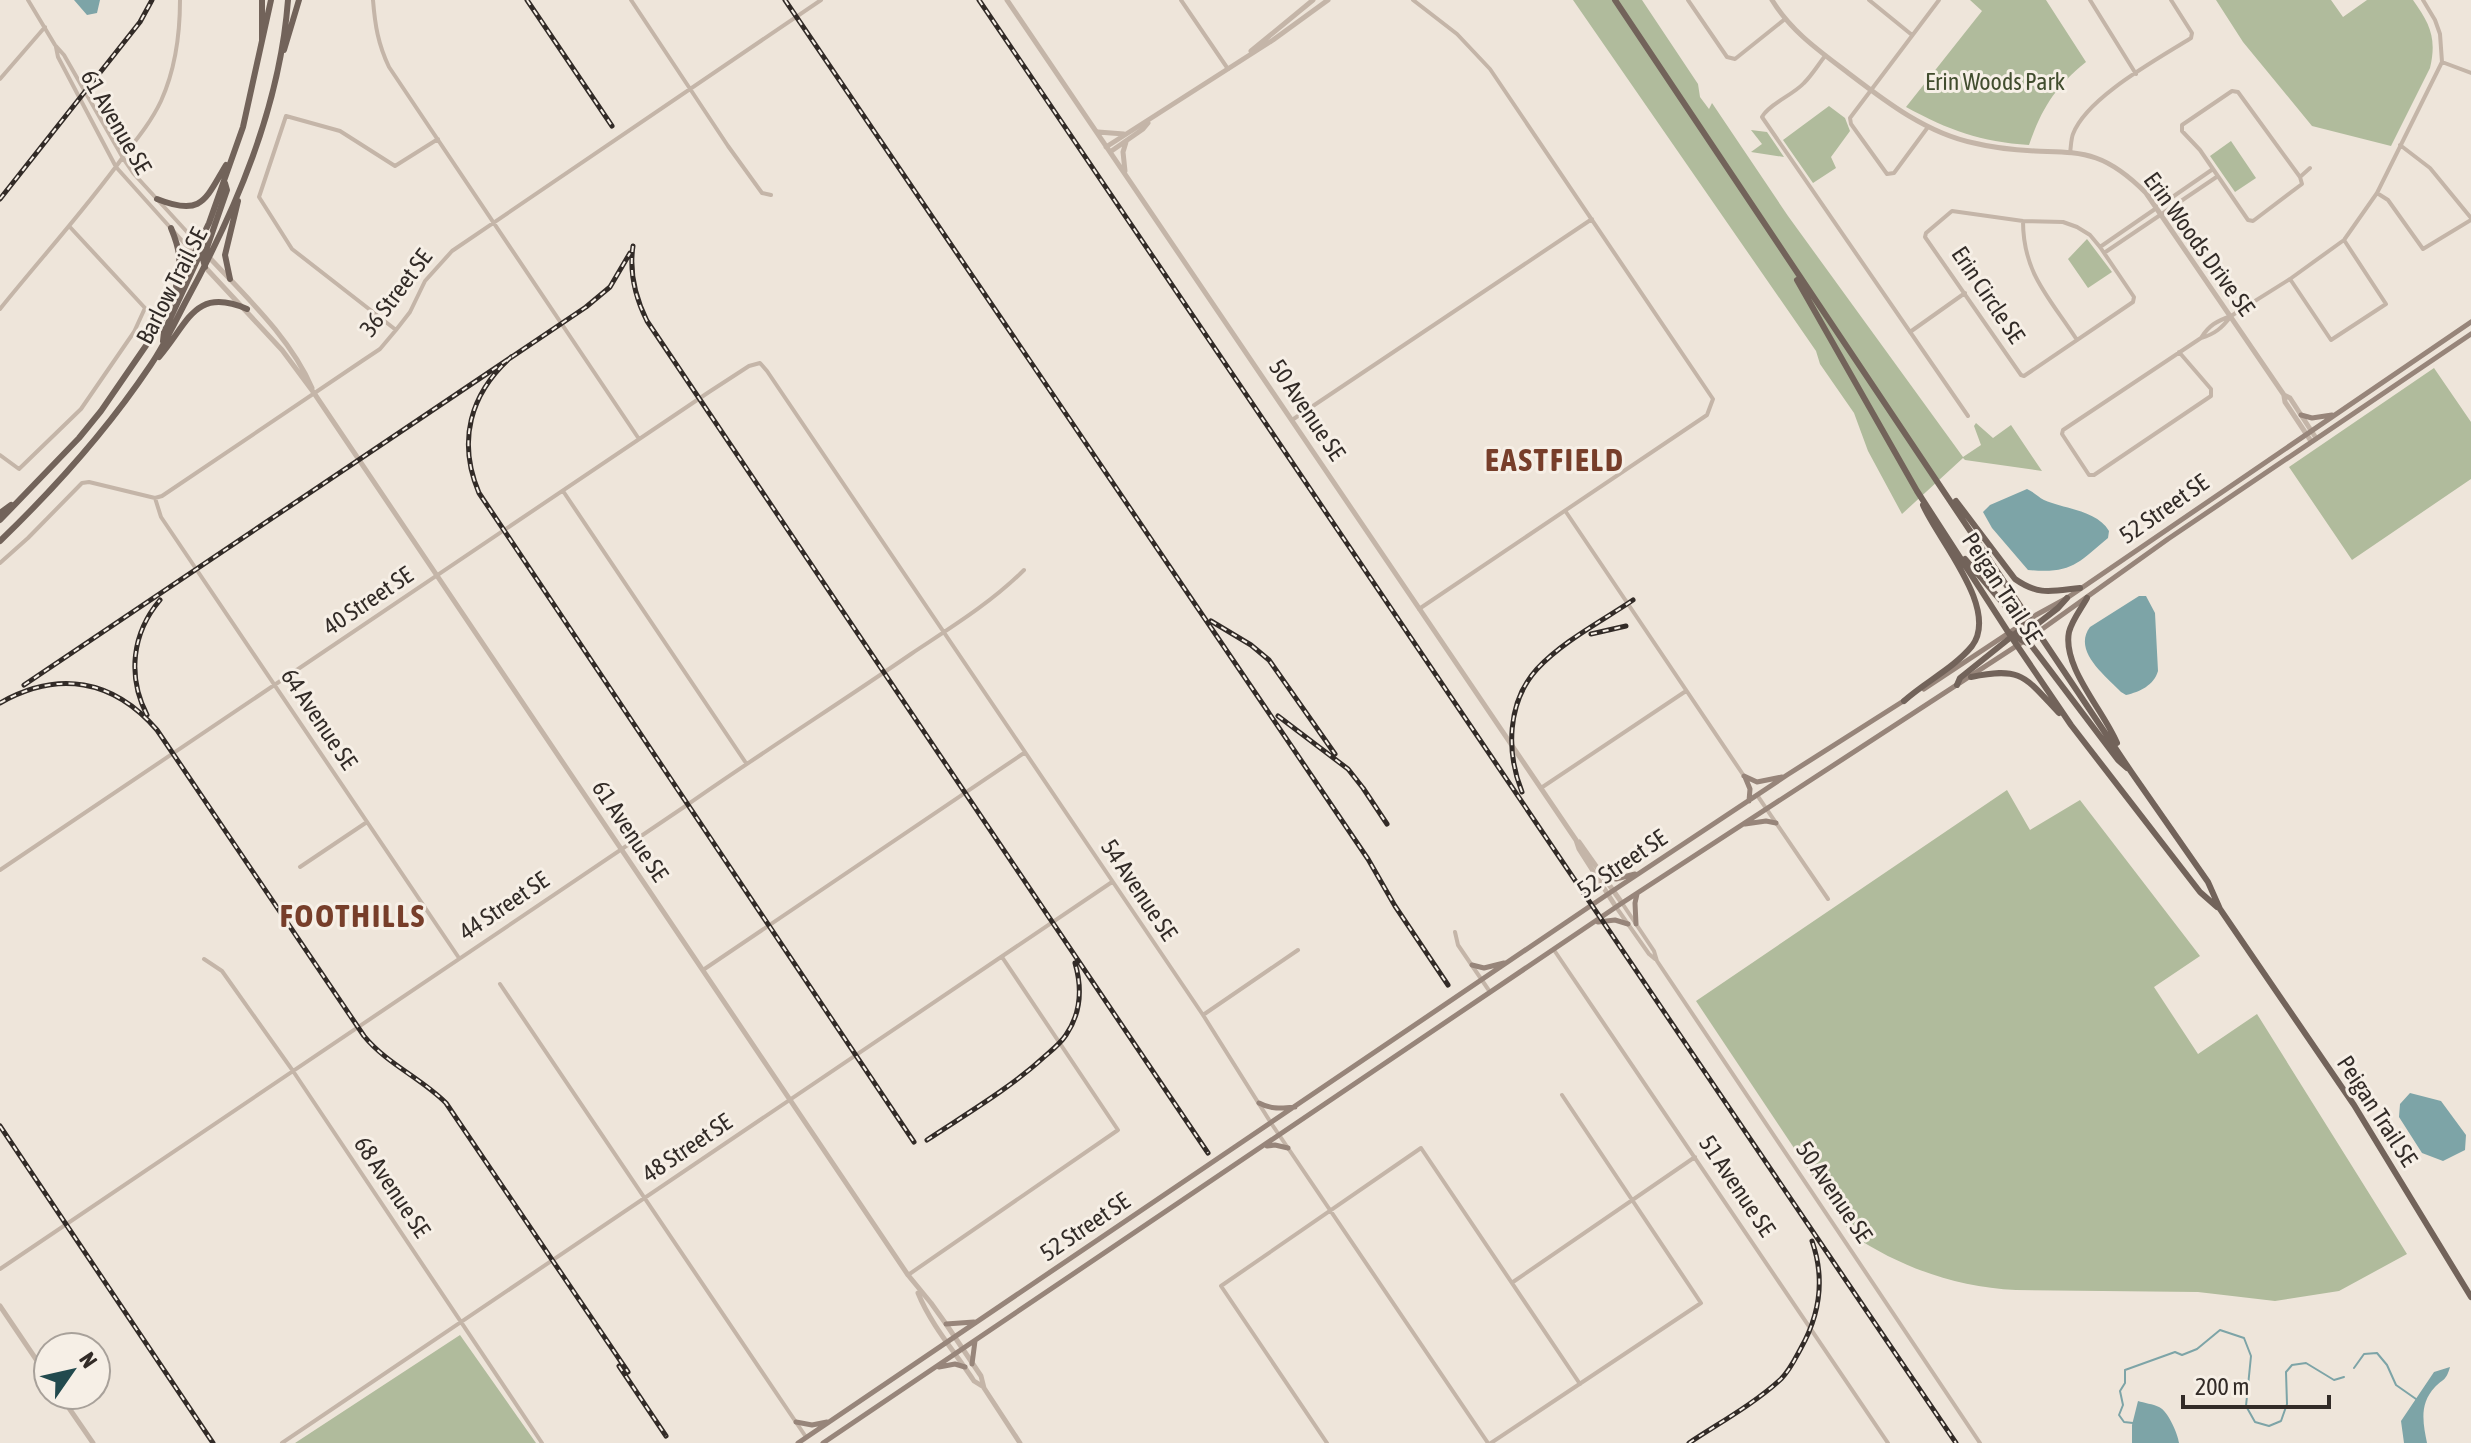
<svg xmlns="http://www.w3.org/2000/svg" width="2471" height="1443" font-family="'Asap Condensed',sans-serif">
  <rect width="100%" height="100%" fill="#eee5da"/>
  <!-- green -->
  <path fill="#b0bb9c" d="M1573,0H1642L1698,84L1700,97L1709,109L1712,103L1788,216L1963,457L1981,445L1974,426L1976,423L1993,438L2011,425L2042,471L1965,460L1963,458L1902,514L1868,451L1854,413L1820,364L1816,351Z
    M1970,0H2046L2086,62C2055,87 2042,108 2029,145C1981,142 1948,130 1906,107L1982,11Z
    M2216,0H2331L2343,17L2367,0H2413C2430,24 2437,38 2430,68L2391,146L2312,126L2243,42Z
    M1829,106L1845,118L1850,131L1831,157L1836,168L1813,183L1783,140Z
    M1751,130L1767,132L1784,157L1751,152L1762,144Z
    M2231,141L2256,178L2235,192L2210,156Z
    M2087,239L2112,272L2088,288L2068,259Z
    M2434,368L2471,422V479L2352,560L2289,467Z
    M2007,790L2030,830L2080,800L2200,956L2154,987L2198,1054L2257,1014L2407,1254L2339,1291L2275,1301L2198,1292L2016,1290C1956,1287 1902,1268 1852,1235L1696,1001Z
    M460,1335L536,1443H295Z"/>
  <!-- water -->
  <path fill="#7da4a7" d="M74,0H100L97,13L87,15Z
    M2027,489C2034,492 2038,497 2044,500C2064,509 2097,510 2109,531L2108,538C2077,564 2071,574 2028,570L1992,528L1983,512L1990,505Z
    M2139,596H2146L2155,613L2158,671C2154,685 2140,692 2126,695L2121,692C2106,676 2072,651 2090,627Z
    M2410,1093L2441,1101L2466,1135L2465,1150L2443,1161L2422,1153L2399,1117L2400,1104Z
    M2450,1367C2446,1381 2444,1378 2435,1387C2419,1404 2423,1423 2427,1443H2404L2401,1421L2434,1372Z
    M2138,1401C2144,1403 2153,1404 2159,1407C2168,1411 2178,1434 2179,1443H2132V1425Z"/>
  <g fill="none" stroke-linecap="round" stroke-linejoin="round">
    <!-- stream -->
    <path stroke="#7da4a7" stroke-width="2" d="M2354,1368L2364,1354L2377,1353L2387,1365L2396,1385L2416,1399
      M2133,1423L2124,1422L2119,1415L2123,1405L2120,1391L2125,1383V1370L2175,1352L2182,1355L2197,1349L2220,1330L2244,1338L2251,1356L2246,1406L2255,1422L2269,1426L2281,1421L2287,1404L2286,1372L2292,1365L2306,1363L2334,1380L2344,1377"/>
    <!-- minor -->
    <path stroke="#c4b5a8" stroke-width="4" d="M28,0L55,45L64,55L123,158L134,174L199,245
      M373,0C375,25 378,44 389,67L639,439
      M631,0L728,146L762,193L771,195
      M1181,0L1228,69
      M1413,0L1457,34L1490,69L1713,399L1707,415L1419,609
      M1688,0L1727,57L1735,59L1785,19
      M1869,0L1912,35
      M2090,0L2136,74
      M56,47L58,57L116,167L194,254
      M1825,56C1818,65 1812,75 1804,83C1793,95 1769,104 1762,117L1968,416
      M2442,62L2471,73
      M0,79L45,27
      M1928,127L1894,173L1887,174L1851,124L1850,118L1939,0
      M2400,145L2430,168L2471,218
      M2070,153C2071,147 2071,139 2073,134C2087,97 2158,59 2191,38L2192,33L2171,0
      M2300,177L2302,184L2253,221L2248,220L2200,150L2182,131V125L2232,91L2238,92L2300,177L2310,168
      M2377,193L2388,200L2423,249L2471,220
      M1952,211L2023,221L2063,222L2077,227L2090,235L2100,247L2134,297L2133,302L2024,376L2021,375L1925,237L1926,233Z
      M2023,221C2023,274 2050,298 2077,340
      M2100,247L2213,169
      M2104,253L2218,176
      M2290,279L2331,340L2386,304L2344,240
      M0,309C41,258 85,210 123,157C137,139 151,122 161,101C175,70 180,34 180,0
      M396,330L292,249L259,197L286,116L340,131L395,166L438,139
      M1910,332L1965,293
      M2201,338C2209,325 2217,321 2231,316L2290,279L2344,240L2377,193L2442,62L2440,34L2435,20L2423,0
      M2179,352L2211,389V396L2094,475H2089L2062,434L2063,430L2201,338C2215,334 2222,328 2231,316
      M1292,420L1592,219
      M0,455L19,469L81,409L134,332L145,308L69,226
      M563,491L746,763
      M155,498L161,517L459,958
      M1566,512L1744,776
      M0,563L28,538L82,483L89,482L155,498L162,496L362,361L380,349L396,330L410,312L425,281L452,251L821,0
      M1541,788L1686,691
      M1757,795L1828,899
      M300,867L367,822
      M0,870L709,392L749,366L760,363L767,371L1203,1015L1271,1123L1488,1443
      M1622,903L1654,951L1657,961L1980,1443
      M1616,907L1649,954L1655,959
      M1455,932L1458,945L1490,992
      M1554,950L1888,1443
      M204,959L222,971L293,1071L542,1443
      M703,970L1024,753
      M500,984L806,1437
      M1203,1015L1298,950
      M0,1269L687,805C761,753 837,705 911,654C950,628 991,603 1024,570
      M908,1275L1118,1130L1002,957
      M1513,1282L1695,1157
      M282,1443L1112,882
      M1327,1443L1221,1286L1421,1148L1580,1384
      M1491,1443L1701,1303L1562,1095"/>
    <!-- tertiary -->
    <path stroke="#c4b5a8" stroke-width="5" d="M1007,0L1576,840L1579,849L1616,907
      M1772,0C1791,31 1818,50 1847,72C1885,101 1926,133 1974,143C1994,148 2015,150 2035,151C2056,152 2076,151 2096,158C2116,165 2132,179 2146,193L2284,395L2290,398L2316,438
      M1251,51L1313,0
      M1098,132L1124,134
      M1106,147L1273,40L1328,0
      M1110,152L1143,129L1148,123
      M1125,171L1123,152L1126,142
      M207,255C245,296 290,337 312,388
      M204,266L282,350L314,393L908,1275L931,1303L946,1324L981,1376L984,1388L1020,1443
      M2284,396L2285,402L2311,441
      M1579,842L1622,903
      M918,1293C931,1325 955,1352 974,1381L982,1386
      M0,1306L48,1377
      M60,1395L93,1443"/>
    <!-- secondary -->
    <path stroke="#97857a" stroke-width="5" d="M2301,415L2312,418L2332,415
      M1924,689L2036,615L2067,598L2471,322
      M1744,776L1757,782L1782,777
      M1745,777L1750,789L1749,801
      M1745,824L1766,821L1776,823
      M1603,876L1616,879L1635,874
      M1598,922L1615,920L1628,924
      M1636,924L1635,903L1637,894
      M1472,965L1484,968L1504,963
      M1259,1103C1272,1110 1281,1108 1295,1107
      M1267,1146L1275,1145L1288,1148
      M946,1324L974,1322
      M972,1364L975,1341
      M939,1367L955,1364L965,1367
      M796,1422L812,1425L827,1422
      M798,1443L1608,894L1787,775L1905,700
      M823,1443L1622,903L2038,632L2168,539L2471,334"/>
    <!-- primary -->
    <path stroke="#72635a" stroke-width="6" d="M1615,0L2132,773L2208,882L2220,909L2354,1105L2471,1297
      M262,40V0
      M284,50L299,0
      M157,199C202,217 205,200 226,165
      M171,228C181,252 181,261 176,286
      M205,267L203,259L227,190L225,183
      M230,279L225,255L238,201
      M1797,280L1917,491L2012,638L2071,725L2200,892L2217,907
      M163,341L164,332L201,252L199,245
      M159,357C188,324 194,286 247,309
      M1956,501L2015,579C2039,596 2052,591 2080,588
      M0,513L11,505
      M0,520L79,438L101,411L154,334L173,298L209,223L243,127L271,0
      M0,541C56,487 107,430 150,366C164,346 174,324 185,303C236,210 280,107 288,0
      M1965,559L2021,624L2038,632
      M2087,598C2081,609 2072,620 2069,632C2062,667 2104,711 2117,743
      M2032,628L2058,608L2067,598
      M2009,633L2031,645L2118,760L2127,768
      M1971,677C2022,666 2025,677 2059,713
      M1957,685L1960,678L2026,625
      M1904,701C1925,682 1954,668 1972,646C2000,609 1938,540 1923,505"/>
    <!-- rail casing -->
    <g stroke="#322b27" stroke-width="5">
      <path id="rail" d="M527,0L612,126
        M785,0L1368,859L1395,906L1448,985
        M979,0L1956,1443
        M0,199L140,22L152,0
        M633,246C629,273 635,297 647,321L1208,1153
        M511,357C470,394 457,441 479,493L914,1142
        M1211,621L1251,645L1269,660L1335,754
        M1591,634L1626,626
        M24,685L586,307L610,287L630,253
        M0,703C58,670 113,679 157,730L364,1036C387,1064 421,1078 446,1103L628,1372
        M147,715C127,676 132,633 160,600
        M1278,716L1348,769L1363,788L1387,824
        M1522,792C1506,752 1507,702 1537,669C1563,641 1602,621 1633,600
        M0,1126L213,1443
        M927,1140C966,1114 1009,1089 1044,1057C1052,1050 1060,1044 1066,1035C1081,1013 1082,987 1075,963
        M619,1366L666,1436
        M1689,1443C1719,1423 1754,1404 1781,1379C1790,1370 1795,1359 1801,1348C1820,1314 1825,1278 1812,1241"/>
    </g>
    <!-- rail -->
    <use href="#rail" stroke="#f6efe6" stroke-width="2" stroke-dasharray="6" stroke-linecap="butt"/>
  </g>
  <g text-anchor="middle" stroke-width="6" stroke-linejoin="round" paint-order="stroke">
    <!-- park labels -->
    <g font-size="24" fill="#414d2e" stroke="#f6efe6">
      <text x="1995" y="90">Erin Woods Park</text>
    </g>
    <!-- street labels -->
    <g font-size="24" fill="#322b27" stroke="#f6efe6">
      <text transform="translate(116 122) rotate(60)" y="8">61 Avenue SE</text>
      <text transform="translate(2199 244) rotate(54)" y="8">Erin Woods Drive SE</text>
      <text transform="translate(172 286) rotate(-63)" y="8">Barlow Trail SE</text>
      <text transform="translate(396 293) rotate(-53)" y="8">36 Street SE</text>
      <text transform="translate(1988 295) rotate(56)" y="8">Erin Circle SE</text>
      <text transform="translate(1307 410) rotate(56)" y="8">50 Avenue SE</text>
      <text transform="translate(2164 509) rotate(-35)" y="8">52 Street SE</text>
      <text transform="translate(2002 588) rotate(57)" y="8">Peigan Trail SE</text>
      <text transform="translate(368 601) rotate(-34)" y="8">40 Street SE</text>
      <text transform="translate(319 719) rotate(56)" y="8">64 Avenue SE</text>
      <text transform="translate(630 831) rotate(56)" y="8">61 Avenue SE</text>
      <text transform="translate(1622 864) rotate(-34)" y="8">52 Street SE</text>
      <text transform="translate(1139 890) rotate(56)" y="8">54 Avenue SE</text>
      <text transform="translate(504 906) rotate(-34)" y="8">44 Street SE</text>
      <text transform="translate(2377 1111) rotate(57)" y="8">Peigan Trail SE</text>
      <text transform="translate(687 1148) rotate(-34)" y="8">48 Street SE</text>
      <text transform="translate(1737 1186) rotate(56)" y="8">51 Avenue SE</text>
      <text transform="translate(392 1187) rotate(56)" y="8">68 Avenue SE</text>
      <text transform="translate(1834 1192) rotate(56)" y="8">50 Avenue SE</text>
      <text transform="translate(1085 1227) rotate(-34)" y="8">52 Street SE</text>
    </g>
    <!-- district labels -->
    <g font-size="32" font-weight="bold" letter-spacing="2" fill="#773e2a" stroke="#f6efe6">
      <text x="1555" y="471">EASTFIELD</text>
      <text x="353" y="927">FOOTHILLS</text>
    </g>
  </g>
  <!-- north arrow -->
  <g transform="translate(72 1371) rotate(56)"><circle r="38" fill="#f6efe6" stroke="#a8a19a" stroke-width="2"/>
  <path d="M0-6L14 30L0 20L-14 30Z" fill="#224a4e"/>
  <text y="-12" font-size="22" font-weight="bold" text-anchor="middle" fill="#322b27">N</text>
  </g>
  <!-- scale -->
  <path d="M2183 1395v12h146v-12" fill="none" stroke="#322b27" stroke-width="4"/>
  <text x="2195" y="1395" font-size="24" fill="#322b27" stroke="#f6efe6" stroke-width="6" paint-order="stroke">200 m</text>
</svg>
